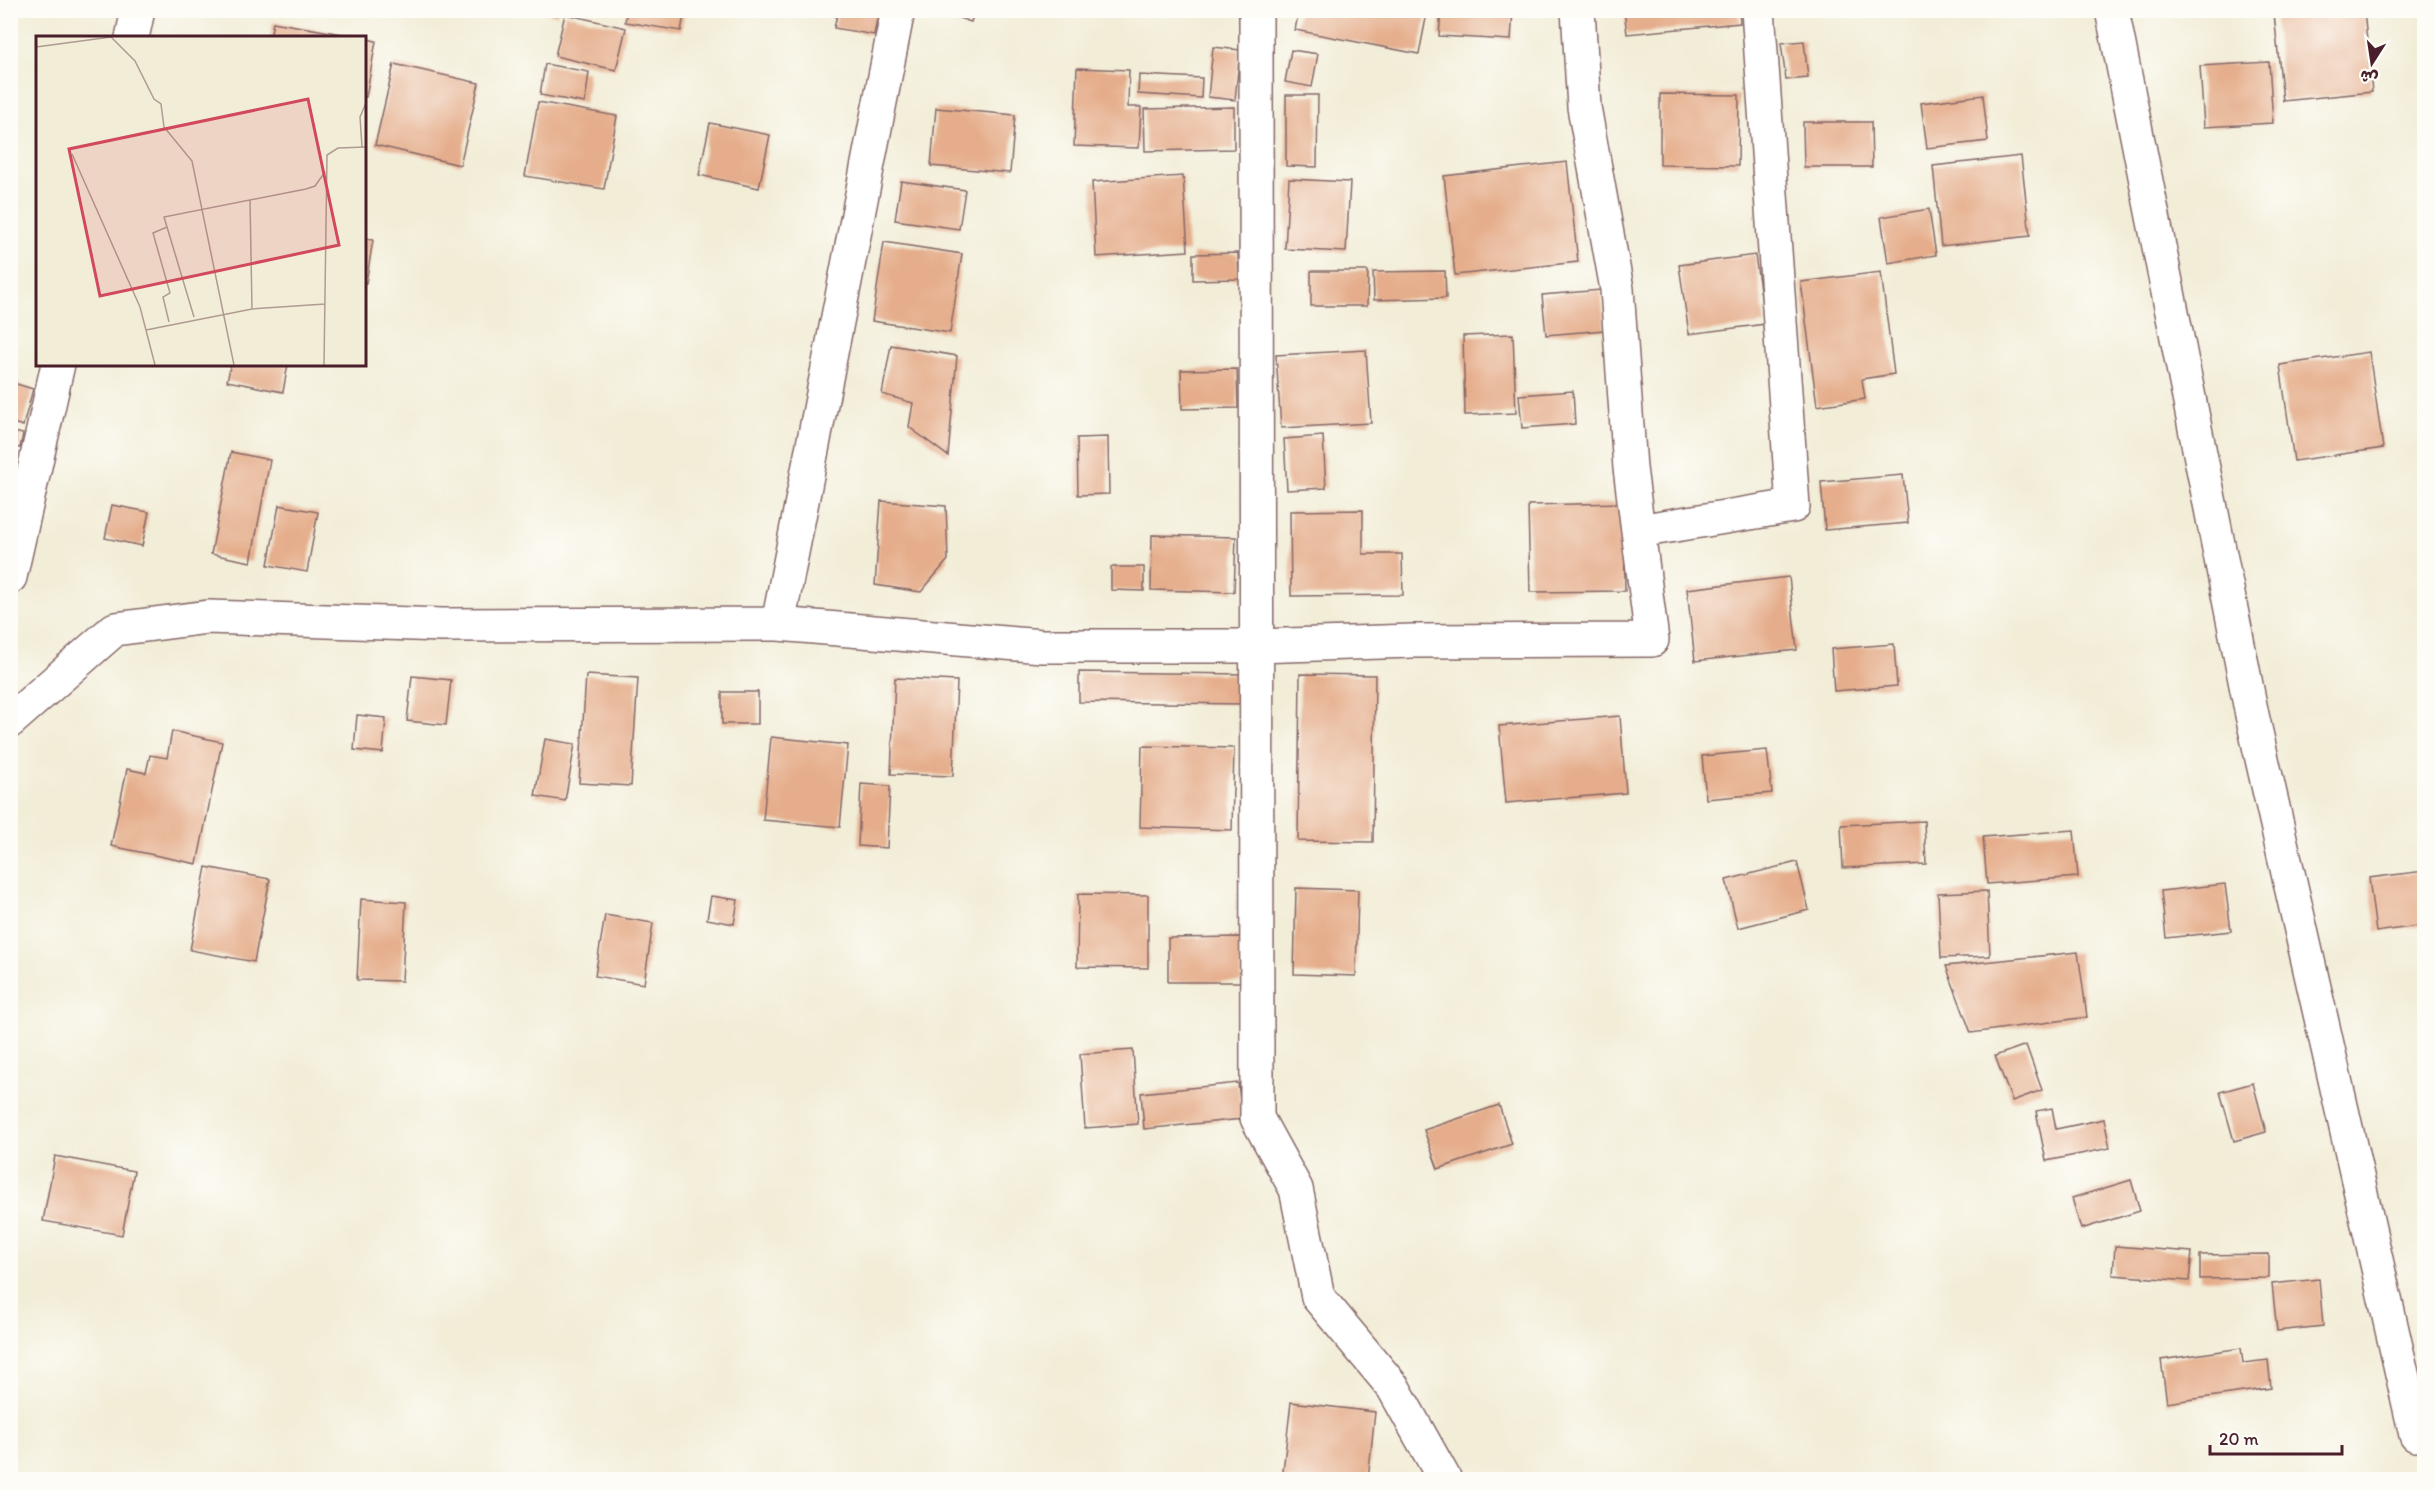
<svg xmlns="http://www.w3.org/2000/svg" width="2435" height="1490" font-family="Itim,'Playpen Sans Arabic',sans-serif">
  <rect width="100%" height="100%" fill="#fdfcf7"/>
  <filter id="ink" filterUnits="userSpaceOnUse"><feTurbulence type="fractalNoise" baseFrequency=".0167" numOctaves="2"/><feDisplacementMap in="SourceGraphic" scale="12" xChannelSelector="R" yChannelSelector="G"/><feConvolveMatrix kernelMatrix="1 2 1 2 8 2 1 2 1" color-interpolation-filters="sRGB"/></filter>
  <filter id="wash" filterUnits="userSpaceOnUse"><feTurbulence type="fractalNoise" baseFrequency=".008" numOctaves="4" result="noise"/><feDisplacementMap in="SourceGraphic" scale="24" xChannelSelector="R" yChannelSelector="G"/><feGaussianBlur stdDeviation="1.35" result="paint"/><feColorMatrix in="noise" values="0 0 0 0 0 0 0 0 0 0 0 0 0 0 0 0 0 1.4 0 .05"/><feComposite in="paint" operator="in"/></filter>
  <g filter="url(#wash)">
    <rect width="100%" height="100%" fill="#f2edd7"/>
    <g id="blocks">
      <!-- building -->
      <path fill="#e5ad8b" d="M537,10H558L557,15Z
        M627,10H685L681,31L625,22Z
        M838,10L878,13L874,35L834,28Z
        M935,10H975L971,22Z
        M1299,10H1384L1426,18L1419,54L1295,30Z
        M1441,10H1513L1511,40L1439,36Z
        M1624,10H1739L1740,23L1627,34Z
        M2311,10H2364L2372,92L2283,101L2274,14Z
        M565,14L626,28L616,70L555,56Z
        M273,22L353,36V38H270Z
        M364,38L376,41L366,97H364Z
        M1804,41L1808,78L1786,80L1781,43Z
        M1213,47L1240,50L1235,100L1208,97Z
        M1291,50L1318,54L1312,87L1285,82Z
        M2269,62L2273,123L2204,127L2200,66Z
        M394,64L479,83L460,165L375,145Z
        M545,64L589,72L585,103L540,95Z
        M1077,68L1129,70L1128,107H1141L1139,148L1074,146Z
        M1139,75L1202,78L1201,98L1138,94Z
        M1660,94L1739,95L1738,166L1660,165Z
        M1286,95H1318L1317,167L1286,166Z
        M1983,95L1988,141L1927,148L1921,103Z
        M538,102L617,116L604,189L525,176Z
        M1234,107V149L1145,151L1144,109Z
        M936,108L1015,115L1010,173L931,166Z
        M1803,122H1871L1872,167H1804Z
        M710,123L770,135L759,188L699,175Z
        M2021,156L2030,236L1941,246L1933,166Z
        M1567,162L1578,262L1455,275L1444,176Z
        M1183,176L1188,251L1096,257L1092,182Z
        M1289,179L1350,182L1346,252L1285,249Z
        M901,181L965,190L959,229L895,220Z
        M1929,209L1936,255L1888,263L1881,217Z
        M364,239L373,240L366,283H364Z
        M884,242L962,254L950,333L872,321Z
        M1238,253L1239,279L1193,280V254Z
        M1755,255L1765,324L1689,334L1679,265Z
        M1311,271H1368L1367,306H1311Z
        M1445,271L1446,298L1374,300L1373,272Z
        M1881,272L1894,374L1862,379L1865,399L1817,406L1801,282Z
        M1601,290L1605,330L1546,335L1542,295Z
        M1513,334L1516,413L1465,415L1463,336Z
        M891,345L957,356L948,456L909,427L913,403L882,394Z
        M1366,350L1371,423L1281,428L1276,355Z
        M2369,352L2383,448L2294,461L2280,365Z
        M231,364H288L283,392L227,381Z
        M1237,369L1238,408L1182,409L1181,370Z
        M10,382L33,389L23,426L10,422Z
        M1573,391L1575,424L1522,428L1519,395Z
        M10,431L23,434L20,448L10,446Z
        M1323,436L1326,488L1287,490L1284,439Z
        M1108,437L1109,494L1078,495L1077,438Z
        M231,452L270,460L251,562L211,554Z
        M1903,475L1908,523L1825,530L1821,482Z
        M881,501L946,506L948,560L921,592L875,585Z
        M1624,503L1625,591L1530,592L1528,505Z
        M112,505L149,512L142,546L105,538Z
        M279,505L318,512L307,572L268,565Z
        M1363,510V554H1402L1403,595L1291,596L1290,511Z
        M1152,535L1236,537L1234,592L1151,590Z
        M1111,567H1144V591L1111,590Z
        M1789,577L1797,650L1695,661L1687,589Z
        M1894,644L1897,686L1834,691L1831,649Z
        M1079,672L1246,674V704L1079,702Z
        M1300,674L1375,675L1373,842L1298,841Z
        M586,675L638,678L631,786L579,783Z
        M412,676L451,680L446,725L407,721Z
        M895,678L957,681L953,776L891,774Z
        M722,692H758V724H722Z
        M357,715L386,718L383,753L354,750Z
        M1620,716L1626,793L1506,803L1499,726Z
        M172,731L222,742L197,864L111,846L127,769L146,773L150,755L167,758Z
        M771,737L848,745L840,827L763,820Z
        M545,739L575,744L565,801L535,796Z
        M1142,746L1234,748L1232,830L1140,827Z
        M1767,750L1772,793L1706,799L1702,756Z
        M861,784L890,786L887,848L858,846Z
        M1924,821L1926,864L1843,868L1841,825Z
        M2074,830L2078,877L1987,884L1983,837Z
        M1797,862L1809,910L1738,928L1726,880Z
        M206,867L270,879L254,962L190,950Z
        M2424,871V925L2376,932L2369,878Z
        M2225,884L2231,931L2166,938L2161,891Z
        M1296,888L1358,890L1356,976L1294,974Z
        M1987,891L1990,956L1941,958L1938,893Z
        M1078,894L1148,895V968L1077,967Z
        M711,896L738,900L734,924L707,919Z
        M361,899L406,902L402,981L357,980Z
        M605,915L653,923L644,984L595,976Z
        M1240,937L1241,982H1168V938Z
        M2078,952L2087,1017L1971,1033L1946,966Z
        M2026,1045L2042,1090L2012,1101L1995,1056Z
        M1133,1050L1138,1124L1085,1128L1080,1054Z
        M1238,1083L1242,1119L1144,1129L1141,1093Z
        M2253,1083L2266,1132L2234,1141L2220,1092Z
        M1499,1105L1512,1144L1438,1169L1424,1130Z
        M2052,1108L2056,1129L2104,1119L2110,1148L2046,1161L2036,1111Z
        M55,1156L134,1171L122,1235L43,1221Z
        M2131,1180L2140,1211L2081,1229L2072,1198Z
        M2115,1246L2192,1252L2189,1281L2113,1275Z
        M2269,1254V1278L2200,1279V1255Z
        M2319,1279L2323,1326L2277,1331L2272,1284Z
        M2241,1348L2243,1363L2268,1360L2271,1388L2167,1403L2161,1360Z
        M1291,1402L1375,1412L1368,1480H1282Z"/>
    </g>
  </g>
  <g filter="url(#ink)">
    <use href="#blocks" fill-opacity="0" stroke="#856767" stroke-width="1.5"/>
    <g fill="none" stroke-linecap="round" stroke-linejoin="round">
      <!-- street casing -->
      <g stroke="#856767" stroke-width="36">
        <path id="street" d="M1256,10L1257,1118L1296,1189L1318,1297L1393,1387L1445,1480
          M132,38L138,10
          M1638,531L1793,506L1758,10
          M10,577L58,364
          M778,624L898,10
          M10,721L115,629L208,617L442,625L778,624L1042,646H1256L1413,641L1652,640L1630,468L1617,289L1584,107L1578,10"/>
      </g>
      <!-- secondary casing -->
      <g stroke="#856767" stroke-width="36">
        <path id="secondary" d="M2112,10L2252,715L2416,1435"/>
      </g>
      <!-- street -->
      <use href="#street" stroke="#fff" stroke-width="33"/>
      <!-- secondary -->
      <use href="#secondary" stroke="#fff" stroke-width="33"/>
    </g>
  </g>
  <!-- overview -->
  <g transform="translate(36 36)">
    <rect width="330" height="330" fill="#f2edd7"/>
    <path fill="none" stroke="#af9b92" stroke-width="1.5" d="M75,1L99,25L118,63L125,68L128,91L156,125L198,329M0,11L75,1M326,111L324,81L330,67M36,118L104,271L119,329M214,164L216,273M131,191L117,197L134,257L127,261L133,286M158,281L128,181L270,153L279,150L289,136M110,294L216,273L289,268M288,329L291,119L302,112L330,111"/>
    <path fill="#d1495b" fill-opacity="0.15" stroke="#d1495b" stroke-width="3" d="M272,63L303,209L64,260L33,113Z"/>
    <rect width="330" height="330" fill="none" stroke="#4a1f2b" stroke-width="3"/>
  </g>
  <!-- margin -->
  <rect width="2435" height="1490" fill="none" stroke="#fdfcf7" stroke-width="36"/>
  <!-- north arrow -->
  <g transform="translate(2372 63) rotate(192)" stroke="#fdfcf7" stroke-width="4.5" paint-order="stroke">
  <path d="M0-4.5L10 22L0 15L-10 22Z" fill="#4a1f2b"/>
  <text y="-9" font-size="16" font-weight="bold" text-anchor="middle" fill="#4a1f2b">ش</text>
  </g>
  <!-- scale -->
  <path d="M2210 1445v9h132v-9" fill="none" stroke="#4a1f2b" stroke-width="3"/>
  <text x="2219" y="1445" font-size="18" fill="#4a1f2b" stroke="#fdfcf7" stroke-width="4.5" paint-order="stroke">20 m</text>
</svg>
